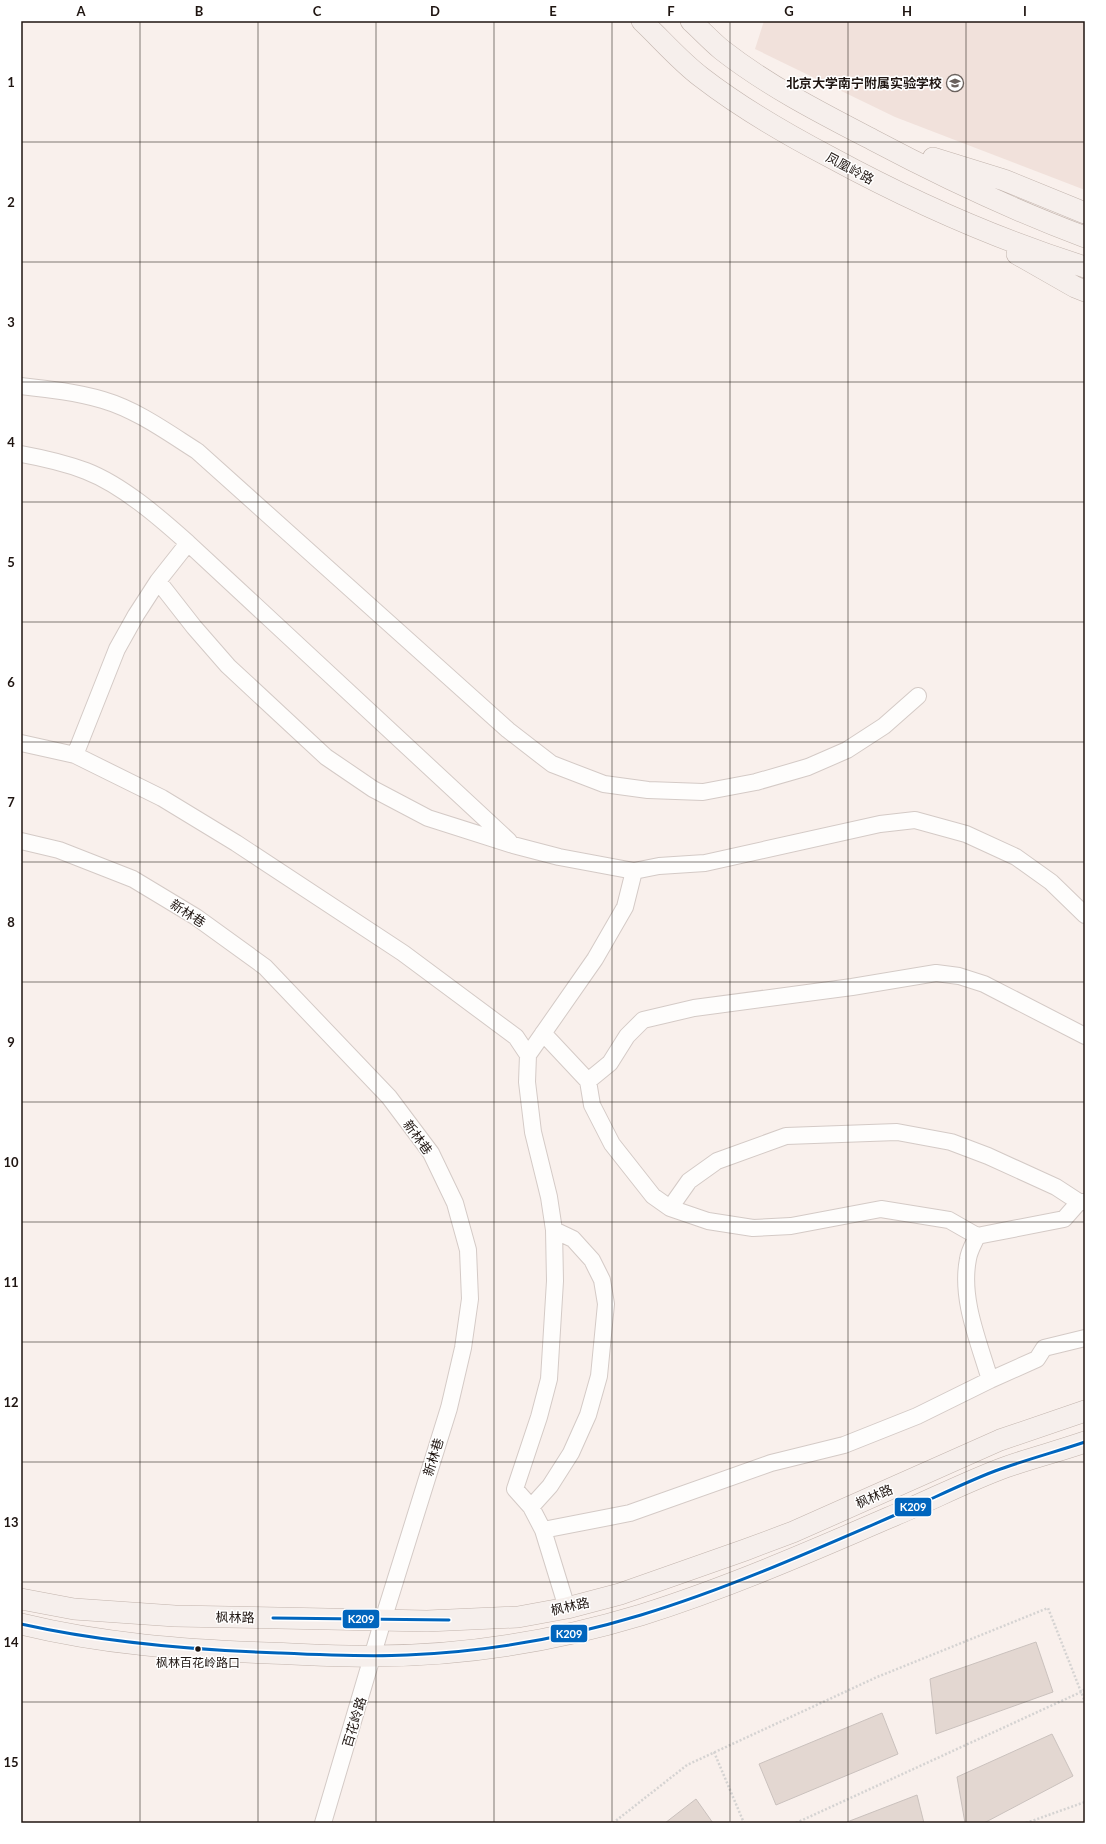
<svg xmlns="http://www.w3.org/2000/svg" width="1106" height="1844" font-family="Lato,'Noto Sans SC',sans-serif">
  <rect width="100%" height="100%" fill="#f9f0ec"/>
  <!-- built -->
  <path fill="#f1e1db" d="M764,21H1085V190L895,117L755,49Z"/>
  <!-- building -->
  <path fill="#e3d7d1" stroke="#cac1bd" d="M1036,1642L1053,1692L936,1734L930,1679Z
    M882,1713L898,1754L776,1805L759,1764Z
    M1052,1734L1073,1776L984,1823H965L957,1777Z
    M917,1795L924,1823H847V1822Z
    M696,1799L713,1823H665Z"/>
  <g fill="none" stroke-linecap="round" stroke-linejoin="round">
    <!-- minor casing -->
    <g stroke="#d4cac6" stroke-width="18">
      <path id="minor" d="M21,386C48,389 76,392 103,400C137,410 167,432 197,451L508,730L552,764L604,784L648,790L703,792L756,782L808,767L847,750L884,726L918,696
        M21,454C43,458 65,463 86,471C122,485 159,517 188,543L158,581L194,627L228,666L326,757L373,789L428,818L513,845L559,857L634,871L625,907L595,959L528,1055L527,1082L533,1132L549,1197L554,1230L555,1281L549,1379L539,1417L515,1489L531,1507L543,1530L567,1608
        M188,543L509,841
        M21,743L75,755L162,798L236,843L403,953L516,1037L528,1055
        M75,755L117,649L136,615L158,581
        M21,841L59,850L133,879L196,917L265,967L389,1097L431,1153L455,1203L468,1250L470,1299L463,1348L449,1408L383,1620L323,1823
        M634,871L659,866L705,863L880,824L915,820L966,834L1016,857L1051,882L1085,915
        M588,1081L610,1063L627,1036L643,1020L694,1008L852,987L936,973L959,976L984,984L1085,1036
        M670,1208L689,1181L717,1161L786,1136L897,1132L951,1142L988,1156L1056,1187L1079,1202H1085
        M977,1236L1064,1219L1079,1202
        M990,1380L1037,1359L1044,1348L1085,1338
        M531,1507L550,1486L571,1453L588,1415L599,1376L606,1304L602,1280L592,1260L573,1239L554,1230
        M543,1530L630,1513L771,1463L844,1445L917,1416L990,1380C979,1342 960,1299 968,1259C969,1251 974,1243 977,1236L949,1220L881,1209L791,1226L753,1228L708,1221L670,1208L653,1196L612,1144L592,1105L588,1081L543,1033"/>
    </g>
    <!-- major casing -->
    <g stroke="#c2b4ad" stroke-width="22">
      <path id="major" d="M642,21C662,40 680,61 701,77C741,108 786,134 830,157C911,201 996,239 1085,267
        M691,21C701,30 711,41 722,50C768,86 821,113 873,140C941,176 1013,210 1085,237
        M933,158L1004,180L1085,213
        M1017,254L1075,287L1085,291
        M21,1599L74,1609L175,1616L427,1621L518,1617L567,1608L620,1594L745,1550L793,1532L1000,1440L1085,1411
        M21,1624C103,1644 184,1650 268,1653C303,1654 338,1657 373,1656C464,1656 555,1641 641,1615C733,1586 821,1547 909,1509C941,1495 973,1479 1006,1467C1032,1458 1059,1451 1085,1442"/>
    </g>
    <!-- path -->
    <path stroke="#d5d3d2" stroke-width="2.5" stroke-dasharray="2 2" stroke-linecap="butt" d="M714,1752L744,1823
      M613,1823L687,1765L877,1677L1048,1608L1085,1702
      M796,1823L1081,1692L1085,1689
      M1026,1823L1085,1802"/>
    <!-- minor -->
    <use href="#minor" stroke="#fefdfc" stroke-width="16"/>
    <!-- major -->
    <use href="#major" stroke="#f6efec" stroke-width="21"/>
    <!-- bus-1 casing -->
    <g stroke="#fff" stroke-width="6">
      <path id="bus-1" d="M273,1618L449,1620
        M21,1624C106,1643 192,1650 279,1653C322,1655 364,1657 407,1655C486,1652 565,1638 641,1615C733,1587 821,1547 909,1509C938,1496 966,1482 995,1471C1025,1460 1055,1452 1085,1442"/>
    </g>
    <!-- bus-1 -->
    <use href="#bus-1" stroke="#0065bd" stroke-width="3"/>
  </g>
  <!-- grid -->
  <path fill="none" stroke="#1f1511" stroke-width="1" stroke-opacity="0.55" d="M140,21V1823M258,21V1823M376,21V1823M494,21V1823M612,21V1823M730,21V1823M848,21V1823M966,21V1823M21,142H1085M21,262H1085M21,382H1085M21,502H1085M21,622H1085M21,742H1085M21,862H1085M21,982H1085M21,1102H1085M21,1222H1085M21,1342H1085M21,1462H1085M21,1582H1085M21,1702H1085"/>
  <!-- icons -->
  <defs>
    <g id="school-ring" transform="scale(0.9)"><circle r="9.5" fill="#fff" stroke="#6b625e" stroke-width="1.5"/><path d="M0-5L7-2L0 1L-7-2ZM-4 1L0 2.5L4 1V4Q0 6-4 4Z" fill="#6b625e"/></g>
  </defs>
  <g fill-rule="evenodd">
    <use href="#school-ring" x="955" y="83"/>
  </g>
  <!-- markers -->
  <circle fill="#1f1511" stroke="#fff" stroke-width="1.5" cx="198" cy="1649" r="3.5"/>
  <g text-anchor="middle" stroke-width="3" stroke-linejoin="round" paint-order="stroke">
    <!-- bus labels -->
    <g font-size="12" fill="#1f1511" stroke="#fff">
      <text x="198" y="1667">枫林百花岭路口</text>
    </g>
    <!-- poi labels -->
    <g font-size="13" font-weight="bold" fill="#1f1511" stroke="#fff" text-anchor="end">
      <text x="942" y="88">北京大学南宁附属实验学校</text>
    </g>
    <!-- street labels -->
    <g font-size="13" fill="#1f1511" stroke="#fff">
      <text transform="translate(850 168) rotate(28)" y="5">凤凰岭路</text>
      <text transform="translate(188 913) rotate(33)" y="5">新林巷</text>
      <text transform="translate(418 1137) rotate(54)" y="5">新林巷</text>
      <text transform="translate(433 1457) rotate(-73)" y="5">新林巷</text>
      <text transform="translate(874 1496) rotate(-24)" y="5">枫林路</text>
      <text transform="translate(570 1606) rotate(-13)" y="5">枫林路</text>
      <text transform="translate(235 1617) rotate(1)" y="5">枫林路</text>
      <text transform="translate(354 1722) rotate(-73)" y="5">百花岭路</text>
    </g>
  </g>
  <g stroke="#fff" stroke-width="1.5">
    <rect x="894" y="1497" width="38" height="20" rx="4" fill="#0065bd"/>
    <rect x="342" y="1609" width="38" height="20" rx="4" fill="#0065bd"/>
    <rect x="550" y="1624" width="38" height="19" rx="4" fill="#0065bd"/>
  </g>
  <g font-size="11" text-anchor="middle" font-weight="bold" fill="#fff">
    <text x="913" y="1511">K209</text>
    <text x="361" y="1623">K209</text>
    <text x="569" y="1638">K209</text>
  </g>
  <!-- border -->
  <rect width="1106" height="1844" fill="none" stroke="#ffffff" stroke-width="44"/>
  <rect x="22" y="22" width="1062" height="1800" fill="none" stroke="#1f1511" stroke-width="1.5"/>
  <g font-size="13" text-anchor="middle" font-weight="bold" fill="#1f1511">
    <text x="81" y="16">A</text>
    <text x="199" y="16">B</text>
    <text x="317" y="16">C</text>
    <text x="435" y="16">D</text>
    <text x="553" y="16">E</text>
    <text x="671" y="16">F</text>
    <text x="789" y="16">G</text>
    <text x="907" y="16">H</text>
    <text x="1025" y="16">I</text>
    <text x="11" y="87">1</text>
    <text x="11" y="207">2</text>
    <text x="11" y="327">3</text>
    <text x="11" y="447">4</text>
    <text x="11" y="567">5</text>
    <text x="11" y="687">6</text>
    <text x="11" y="807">7</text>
    <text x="11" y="927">8</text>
    <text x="11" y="1047">9</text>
    <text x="11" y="1167">10</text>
    <text x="11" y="1287">11</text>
    <text x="11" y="1407">12</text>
    <text x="11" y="1527">13</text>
    <text x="11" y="1647">14</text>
    <text x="11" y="1767">15</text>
  </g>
</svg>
